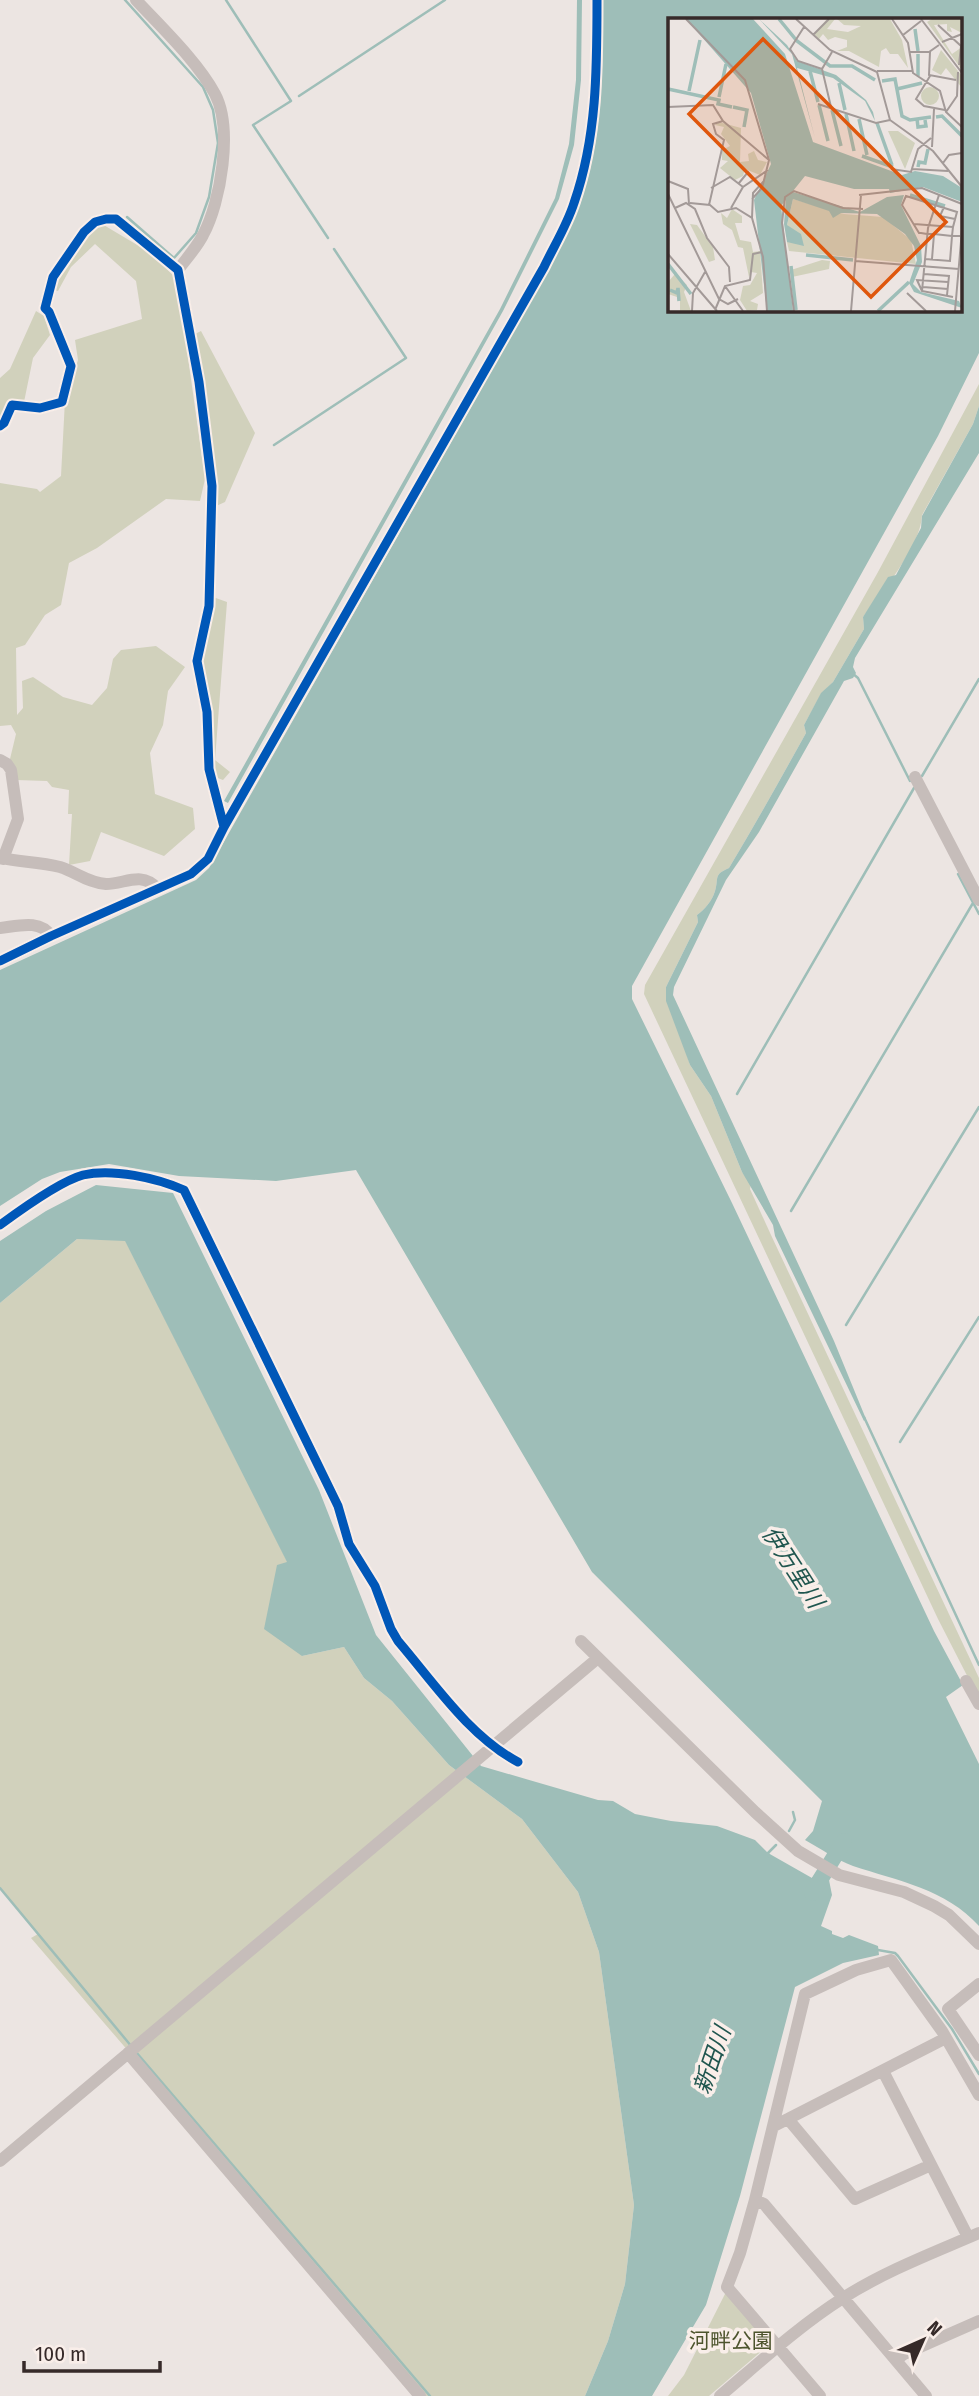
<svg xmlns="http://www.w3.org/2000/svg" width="979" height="2396" font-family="'Fira Sans Condensed','Noto Sans JP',sans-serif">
  <rect width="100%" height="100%" fill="#ece5e2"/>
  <!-- green -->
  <path fill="#d1d1bc" d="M102,224L149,252L177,279L205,479L200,501L166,499L97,548L69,563L61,605L45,615L25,645L16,648L17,715L23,708L22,681L33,677L63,697L92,705L107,688L113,659L121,650L156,646L185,667L168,691L163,725L150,753L155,794L193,808L195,829L164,856L101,832L90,861L69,865L72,814H68L69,790L52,787L47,781L16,780L10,759L16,734L11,725L0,726V483L37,489L40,492L61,476L65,400L78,360L75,340L142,319L136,281L95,244L71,267L58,291L54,290C56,269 83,234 102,224Z
    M36,311L44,316L50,335L33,358L24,402L0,423V378L10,369Z
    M201,331L255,433L225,502L214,507L195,334Z
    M979,384V406L973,424L922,515C921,546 882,592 863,617L864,629L833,682L821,694L804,725L806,733C781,778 756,823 729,868C713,875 719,877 715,891C712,901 705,909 697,915L698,922L666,987L690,1065L711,1096L742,1172L751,1184L750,1189L771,1235L979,1678V1699L938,1619L644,994L645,985L878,572Z
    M213,597L227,602L215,760L230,772L223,780L215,777L201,657Z
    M77,1239L125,1240L288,1563L302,1656L344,1647L364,1678L392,1701L449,1765L522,1819L578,1892L599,1952L634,2205L625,2284L608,2341L585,2396H425L31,1938L38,1934L0,1887V1303Z
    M726,2292L770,2344L709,2396H668L684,2375Z"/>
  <!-- water -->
  <path fill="#9ebeb8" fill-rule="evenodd" d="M577,0H582L581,80L574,145L559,199L503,311L228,803L224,801L500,309L555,198L569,144L576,80Z
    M603,0H979V353L938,436L632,986V999L732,1203L934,1631L963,1685L946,1697L979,1764V1926C946,1889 898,1881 853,1866C837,1860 821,1849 805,1840L813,1831L822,1801L592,1572L356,1170L276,1181L179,1176L109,1164L60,1172L42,1179L0,1206V970L196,880L209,868L549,270C559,249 571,228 579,207C603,141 603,69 603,0ZM669,19H960V310H669Z
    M979,406V453L855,658L853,667L856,673L853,678L844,681L759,832L726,880L674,987L673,995L834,1341L866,1419L864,1421L775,1236L773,1225L742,1172L711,1096L690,1065L666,1001V987L698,922L697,915C705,909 712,901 715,891C719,877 713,875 729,868C756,823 781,778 806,733L804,725L821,693L833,682L864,629L863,617L888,577L896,575L921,528L922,516L973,424Z
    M96,1185L173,1193L319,1490L376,1635L481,1766L598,1800L613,1801L635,1814L671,1821L717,1826L755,1840L768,1853L812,1878L815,1874L829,1880L832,1895L821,1926L832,1931V1934L843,1938L849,1935L878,1946L879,1955L843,1963L795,1987L740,2196L706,2305L652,2396H585L608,2341L625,2284L634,2205L599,1952L578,1892L522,1819L449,1765L392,1701L364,1678L344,1647L302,1656L264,1629L277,1565L287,1562L125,1241L77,1239L0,1303V1241L46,1211Z"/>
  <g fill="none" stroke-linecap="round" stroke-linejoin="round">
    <!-- stream -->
    <path stroke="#9ebeb8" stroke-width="2.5" d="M125,0L203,87L213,110L218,143L209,197L196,233L174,258L127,217
      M226,0L291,101L253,125L328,238
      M299,96L445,0
      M274,445L406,358L334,249
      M852,673L858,678L910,781
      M922,776L979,679
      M958,874L979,914
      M737,1094L914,788
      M791,1211L973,903
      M846,1325L979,1107
      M864,1417L979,1665
      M900,1442L979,1317
      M789,1831L795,1820L793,1812
      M769,1856L768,1853L776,1845
      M0,1888L132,2047
      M878,1950L895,1953L898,1956L952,2029L979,2074
      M136,2052L430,2396"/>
    <!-- river -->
    <path stroke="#9ebeb8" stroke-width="16" d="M812,1893L844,1841"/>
    <!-- minor -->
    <path stroke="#c6bdba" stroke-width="12" d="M136,0C162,28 197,61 215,94C233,128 221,202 203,235C197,247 186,259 178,270
      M0,426L4,423L12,405L40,408L62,402L71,366L49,312L45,308L53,277L84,232L95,222L106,219H116L178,270L199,382L212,486L209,606L197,661L207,712L209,769L224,827L208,859L191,874L51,936L0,961
      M0,760L7,764L11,770L18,819L3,859
      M915,777L979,900
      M224,827L544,267C554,246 567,225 574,203C597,137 597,69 597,0
      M0,858C20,862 40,862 60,867C76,872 89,883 106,884C125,884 141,871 157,888
      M0,928C18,926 40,919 51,936
      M0,1225C19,1211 61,1181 83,1175C112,1168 157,1178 184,1190L338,1506L349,1544L375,1586L391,1629L398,1641C434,1683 469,1736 518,1762
      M581,1641L755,1812L798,1851L839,1875L904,1892L934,1906L949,1915L979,1944
      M966,1681L979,1704
      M979,1984L948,2009L979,2055
      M128,2053L420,2396
      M883,2071L968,2237
      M788,2119L855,2199L931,2165
      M774,2126L946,2038
      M0,2161L598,1658
      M755,2200L764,2204L926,2396
      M896,2360L904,2354L979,2321
      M720,2396C760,2362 799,2326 843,2298C885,2271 933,2253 979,2233
      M820,2396L727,2287L740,2253L755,2200L805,1994L856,1970L891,1960L942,2031L979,2095"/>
    <!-- cycleway casing -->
    <g stroke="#f9eee9" stroke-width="13">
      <path id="cycleway" d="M0,426L4,423L12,405L40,408L62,402L71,366L49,312L45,308L53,277L84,232L95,222L106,219H116L178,270L199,382L212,486L209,606L197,661L207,712L209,769L224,827L208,859L191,874L51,936L0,961
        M224,827L544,267C554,246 567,225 574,203C597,137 597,69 597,0
        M0,1225C19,1211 61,1181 83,1175C112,1168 157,1178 184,1190L338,1506L349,1544L375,1586L391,1629L398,1641C434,1683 469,1736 518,1762"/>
    </g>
    <!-- cycleway -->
    <use href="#cycleway" stroke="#0057b8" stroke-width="9"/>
  </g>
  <g text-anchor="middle" stroke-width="7" stroke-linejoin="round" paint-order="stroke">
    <!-- park labels -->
    <g font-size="21" fill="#4d542d" stroke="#f9eee9">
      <text x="731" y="2348">河畔公園</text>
    </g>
    <!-- water labels -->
    <g font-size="23" font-style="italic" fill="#20564f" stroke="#f9eee9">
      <text transform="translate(793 1567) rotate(57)" y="8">伊万里川</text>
      <text transform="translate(712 2060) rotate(-71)" y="8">新田川</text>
    </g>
  </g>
  <!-- overview -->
  <g transform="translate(668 18)">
    <rect width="294" height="294" fill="#ece5e2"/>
    <path d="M159,1H167L159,11L180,14L193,8L176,7L169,1H222L234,22L240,50L230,36H222L218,30L213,33L211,49L181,33H169L179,29V22L167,19L160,22L155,16L151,21L146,16ZM264,1H294V15L282,9L284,14L279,13V6L266,7L284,36L294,29V52L259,4ZM273,32L294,58V70L278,50L273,57L264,52ZM253 78a9 9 0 1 1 18 0a9 9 0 1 1-18 0ZM51,104L73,110L72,144L81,143L80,136L86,133L90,142L99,144L92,157L77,151L75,158L67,162L52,150L60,143L54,142V132L62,128L53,116L56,109L47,107ZM220,113H230L247,125L237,151ZM125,181L176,196L215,199L243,222L248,246L121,233L119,224H128L119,207ZM64,191L74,198V205H67L72,222L83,224L85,234L92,233L95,275L82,283L90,286L89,292L79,293L72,282L75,268L82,267L89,255L83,254L81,259L75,230L70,229L64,212L55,206L53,195L59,200ZM22,206L29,207L45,229L47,242L41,244ZM154,242L162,243L161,251L124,259L123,252ZM7,256L19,267L16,274L23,293H12V280L0,276V264Z" fill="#d1d1bc"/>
    <path d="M18,1H85L117,36L145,124L234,157L247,153L275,158L294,170V184L255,169L222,175L221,171H186L137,158L113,188L125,293H99L86,182L103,146L83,75ZM91,1L119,27L129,43L168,57L198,82L205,94L207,103L197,83L165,60L129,50L147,120L195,138L147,120L124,36ZM125,174L192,194L219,179L236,177L233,187L253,228L254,244L245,266L253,274L291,283L294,290L246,274L241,265L249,242L246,228L237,216L209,196L173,195L165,200L161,193L125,181L119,207L133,216L136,228L119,224L116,206L118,179Z" fill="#9ebeb8"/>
    <path fill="none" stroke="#9ebeb8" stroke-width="3.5" d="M111,1L129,23L162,48H184L207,62M247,11L250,33M250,36V58M142,53L150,84M214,63L227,61L234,98L242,102L263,99M171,65L177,92M0,71L51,82L50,86L64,89M229,71L254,65M21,73L32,22M51,79L58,46M151,87L160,123M65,89L79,92L76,109M164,92L173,128M178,96L186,133M268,99L274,98L294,118M191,101L199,137M249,101L250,109L258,108L257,102M209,105L224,147M194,138L225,149M250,149L251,144L257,145L260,131M242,177L277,188M138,237L185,242M0,246L23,276M123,248L128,292M2,272L9,275L10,270L11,283M210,293L241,264"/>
    <path fill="none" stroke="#a39a98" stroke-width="2" d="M18,1L77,62L101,142M128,1L162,32L209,54L222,102L265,133L294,169M224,1L240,25L245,55L272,73L278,94L294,109M253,1L294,55M270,7L293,28L291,47M136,9L122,31L130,43L154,51M145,17L161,1M235,17L253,3M274,24L294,16M241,34H261L271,27M262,34L261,57L288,62M209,53H244M262,58L248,81L256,88L277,92M150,86L208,105L222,102M0,89L45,87L55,103L101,142L94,170L84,181M163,89L154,51L164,34M278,94L289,78L290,54M264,129L266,91M275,145L281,137L294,135M223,151L243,154L250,131L263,120M244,151L280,153M0,163L20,171L21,186M71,165L80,154L86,161M43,170L62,159L75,169M0,176L51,281L60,286L70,281M191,177L254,170L294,186M271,177L260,210L254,273L285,279M22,185L42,187L50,194L68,190L84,200L95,239L99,293M41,187L56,122L48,116L45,106L55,103M276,189L272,198L287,201M7,190L18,185L27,191L39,220L61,249L62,264M63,190L75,169L100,152M84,200L85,175L96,163M246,206L285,209M0,236L49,293M257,241L282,243L284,218L285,209L289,194L238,178L234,187L251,215H253L259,216H266L284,218H292M264,241L266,216M187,243L291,251M256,256L281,258L279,277M57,268L75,293M255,269L280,271M254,273L249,262L280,264M239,275L258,293M47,292L57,268L82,262L85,236L94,234M24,293L25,275L37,254M126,293L114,205L117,179L126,173L175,190L195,191M183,293L193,177M287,293L294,212"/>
    <path fill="#df570d" fill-opacity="0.15" stroke="#df570d" stroke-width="3.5" d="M95,21L278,204L203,279L21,96Z"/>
    <rect width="294" height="294" fill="none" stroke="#362a29" stroke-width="3.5"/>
  </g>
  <!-- north arrow -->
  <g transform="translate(923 2340) rotate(45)" stroke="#f9eee9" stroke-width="5" paint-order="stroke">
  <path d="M0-5L12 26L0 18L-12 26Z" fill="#362a29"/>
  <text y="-10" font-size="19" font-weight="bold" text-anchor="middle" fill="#362a29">N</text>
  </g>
  <!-- scale -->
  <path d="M24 2361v10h136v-10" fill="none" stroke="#362a29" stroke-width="3.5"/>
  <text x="35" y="2361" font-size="21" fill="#362a29" stroke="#f9eee9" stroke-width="5" paint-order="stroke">100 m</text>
</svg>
